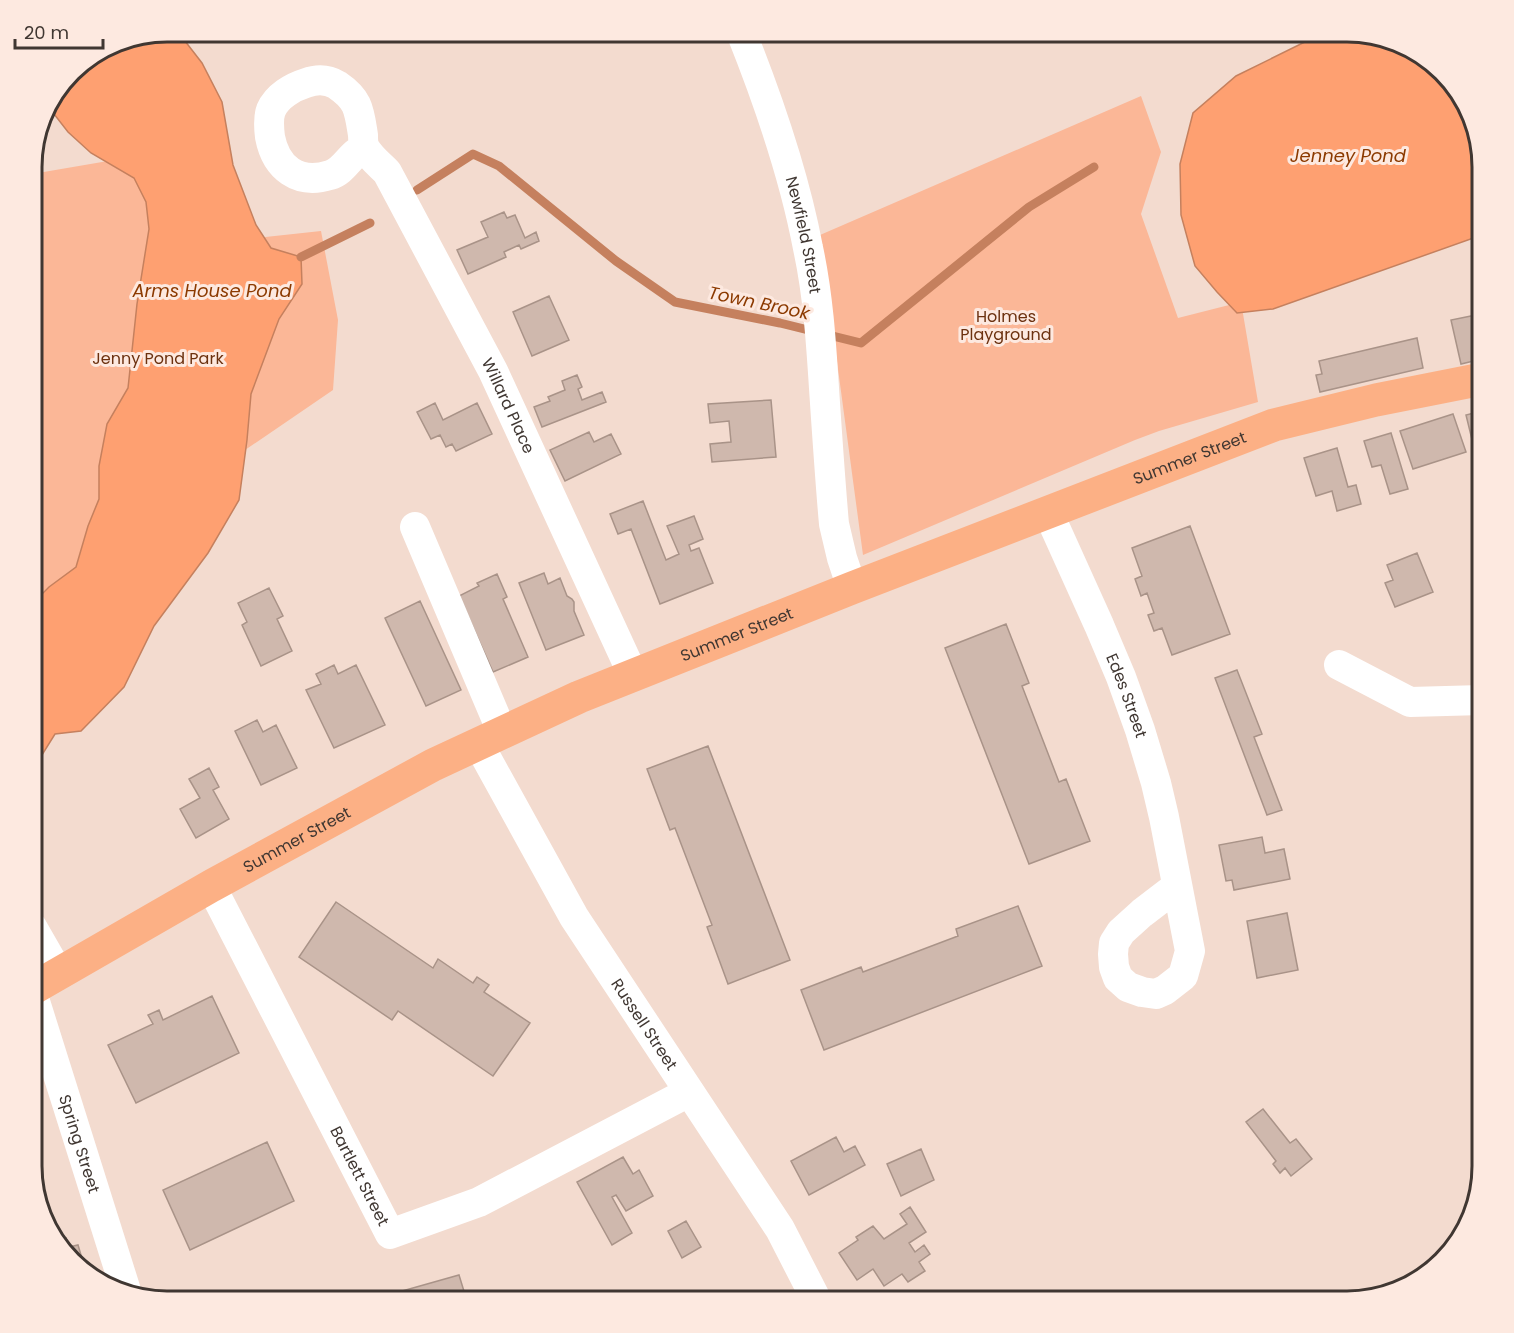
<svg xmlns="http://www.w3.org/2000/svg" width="1514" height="1333" font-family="Poppins,sans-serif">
  <rect width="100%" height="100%" fill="#f3dbcf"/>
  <!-- green -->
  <path fill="#fbb797" d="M1141,96L1161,152L1141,214L1178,318L1241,302L1258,402L1159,431L1135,440L863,555L820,235Z
    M143,155L210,243L321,231L338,320L333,390L172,500L32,766V174Z"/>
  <!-- water -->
  <path fill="#fea071" stroke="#c5805e" stroke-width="1.5" d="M167,32H178L202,63L222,102L233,165L256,225L271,248L301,257L302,284L279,319L251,394L247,440L239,500L208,553L154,626L124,687L81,731L55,734L32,771V604L49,587L76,567L88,526L99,499V466L107,424L128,388L137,304L149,229L146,202L134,178L91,153L68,132L47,105L77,65L115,42Z
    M1332,32H1347L1399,42L1443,71L1472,115L1482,167V235L1273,309L1237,313L1217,292L1195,266L1181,215L1180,164L1193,113L1236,76L1319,35Z"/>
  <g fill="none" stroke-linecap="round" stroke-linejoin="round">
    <!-- stream -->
    <path stroke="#c5805e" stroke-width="9" d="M417,190L473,154L499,166L616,261L675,302L780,323L861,343L1029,207L1094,167
      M301,257L370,223"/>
  </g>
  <!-- building -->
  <path fill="#cfb8ad" stroke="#a99388" stroke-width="1.5" d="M504,212L507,218L515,215L525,238L536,232L539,241L521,249L519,245L504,252L506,257L468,274L457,250L488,237L481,222Z
    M549,296L569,340L532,356L513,312Z
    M1481,314L1482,321V359L1461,364L1451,320Z
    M1417,338L1423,368L1320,392L1316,375L1322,374L1319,361Z
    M577,375L582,387L578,389L582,400L602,392L606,402L542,427L534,407L550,401L548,397L565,390L562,381Z
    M771,400L776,457L712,462L710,444L731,442L729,421L710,423L708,404Z
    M435,403L443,420L477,403L492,434L456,451L452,444L446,447L440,435L431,439L417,412Z
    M1482,411V459L1477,460L1466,415Z
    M1453,414L1466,452L1413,469L1400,431Z
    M589,432L594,442L611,434L621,454L565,481L550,450Z
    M1391,433L1408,489L1390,494L1381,465L1372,467L1364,441Z
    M1337,448L1348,487L1356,485L1361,504L1337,511L1332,491L1316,496L1304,458Z
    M643,501L666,560L679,554L667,526L694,516L703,539L689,545L691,551L699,548L713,583L660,604L631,529L618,534L610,514Z
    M1190,526L1230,634L1172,655L1162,628L1154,631L1148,615L1154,613L1147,593L1141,596L1135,579L1142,576L1132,548Z
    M1417,553L1433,592L1395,607L1385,583L1393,580L1387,565Z
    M544,573L548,584L560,578L567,596L572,599L574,602V611L584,635L546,650L519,583Z
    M497,574L507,597L503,599L528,657L493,672L459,596L479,586L477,583Z
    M269,588L283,616L277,619L292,651L261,666L242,625L247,622L238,603Z
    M420,601L461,690L426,706L385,618Z
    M1006,624L1029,683L1022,686L1059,782L1066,779L1090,841L1029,864L945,648Z
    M334,665L338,674L356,665L385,725L334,748L306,690L321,684L316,674Z
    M1237,670L1262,734L1254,737L1282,810L1267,815L1215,678Z
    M257,720L263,732L276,725L297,768L261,785L235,731Z
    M708,746L790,960L728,984L707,927L712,925L675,828L670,830L647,769Z
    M209,768L219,787L213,790L229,819L196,838L180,809L200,798L189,779Z
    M1262,837L1265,853L1284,849L1290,879L1234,890L1232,880L1226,881L1219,845Z
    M336,902L433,968L438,959L473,983L477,977L489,985L484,992L530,1023L493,1076L398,1011L392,1020L299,957Z
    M1018,906L1042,966L824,1050L801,990L861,967L863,972L958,936L956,929Z
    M1287,913L1298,970L1257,978L1247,921Z
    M212,996L239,1053L136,1103L108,1045L153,1024L148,1015L159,1010L163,1020Z
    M1263,1109L1290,1143L1296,1139L1312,1159L1291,1176L1285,1168L1280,1173L1273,1164L1276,1161L1246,1122Z
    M836,1137L844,1152L855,1146L865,1165L809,1195L791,1161Z
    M267,1142L294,1201L190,1250L163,1190Z
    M921,1149L934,1180L901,1196L887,1164Z
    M623,1157L633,1174L639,1170L653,1196L626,1211L616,1195L612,1197L632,1233L612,1245L577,1182Z
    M910,1207L926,1232L909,1243L915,1252L924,1245L930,1254L919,1262L925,1271L908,1282L902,1274L884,1286L873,1269L857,1280L839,1253L858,1240L856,1237L873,1226L884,1239L907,1224L900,1214Z
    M686,1221L701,1247L682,1258L668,1231Z
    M66,1238L69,1247L78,1245L86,1272L71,1262L56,1241Z
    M459,1275L467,1301H396H397L395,1293Z"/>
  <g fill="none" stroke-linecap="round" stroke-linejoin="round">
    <!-- minor -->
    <g stroke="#fff" stroke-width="30">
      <path id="s1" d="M741,32C769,102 794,174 808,248C818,294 821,341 824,388C827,433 830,479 834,524L842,558L852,588"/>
      <path id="s2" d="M365,148C350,153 345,171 330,175C298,185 276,168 270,137C269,129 268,118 271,110C277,96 293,87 306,83C317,79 327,79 337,85C359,100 359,110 363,135C363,139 363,145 365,148C370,157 380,165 387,172L493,371L633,675"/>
      <path id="s3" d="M1048,512L1099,625L1121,677L1140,730L1156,783L1164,817L1190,951L1183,976L1165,990L1156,994L1142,992L1128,987L1118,978L1114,967L1113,954L1114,943L1121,932L1142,913L1176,887"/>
      <path d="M415,527L502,732"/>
      <path d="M1339,665L1410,702L1482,700"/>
      <path id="s4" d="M478,743L574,917L780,1229L817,1301"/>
      <path id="s5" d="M211,886L390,1234L479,1202L689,1092"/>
      <path d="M32,927L59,974"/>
      <path id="s6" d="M32,992L127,1294"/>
    </g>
    <!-- major -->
    <path stroke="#fcb085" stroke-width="33" id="s7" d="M32,989L211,886L433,765L579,697L852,588L1274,425L1376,400L1482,379"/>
  </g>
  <g text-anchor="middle" stroke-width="6" stroke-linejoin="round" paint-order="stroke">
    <!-- street labels -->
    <g font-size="16" fill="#403732" stroke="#fde9e0">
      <text dy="6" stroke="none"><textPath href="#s1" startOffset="213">Newfield Street</textPath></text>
      <text dy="6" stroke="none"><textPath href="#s2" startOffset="600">Willard Place</textPath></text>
      <text dy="6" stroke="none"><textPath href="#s7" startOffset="1276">Summer Street</textPath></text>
      <text dy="6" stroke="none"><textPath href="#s7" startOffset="790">Summer Street</textPath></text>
      <text dy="6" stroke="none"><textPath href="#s3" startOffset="200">Edes Street</textPath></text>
      <text dy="6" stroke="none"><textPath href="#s7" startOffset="304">Summer Street</textPath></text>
      <text dy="6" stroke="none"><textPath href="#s4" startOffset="327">Russell Street</textPath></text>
      <text dy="6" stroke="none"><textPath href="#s6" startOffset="159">Spring Street</textPath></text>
      <text dy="6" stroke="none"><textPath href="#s5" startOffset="326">Bartlett Street</textPath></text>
    </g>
    <!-- park labels -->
    <g font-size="16" fill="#6c310f" stroke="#fde9e0">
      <text x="1006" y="322">Holmes<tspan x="1006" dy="18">Playground</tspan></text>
      <text x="158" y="364">Jenny Pond Park</text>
    </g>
    <!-- water labels -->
    <g font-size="18" font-style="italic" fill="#8c3a00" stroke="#fde9e0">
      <text x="1348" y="162">Jenney Pond</text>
      <text x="212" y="297">Arms House Pond</text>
      <text transform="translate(759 303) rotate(12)" y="6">Town Brook</text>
    </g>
  </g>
  <!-- crop -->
  <path d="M0 0H1514V1333H0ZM167 42H1347A125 125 0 0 1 1472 167V1166A125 125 0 0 1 1347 1291H167A125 125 0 0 1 42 1166V167A125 125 0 0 1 167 42Z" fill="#fde9e0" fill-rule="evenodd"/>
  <path fill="none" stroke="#403732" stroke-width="3" d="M167 42H1347A125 125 0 0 1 1472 167V1166A125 125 0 0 1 1347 1291H167A125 125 0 0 1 42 1166V167A125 125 0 0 1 167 42Z"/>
  <!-- scale -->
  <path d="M15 39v9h88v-9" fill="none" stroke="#403732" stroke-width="3"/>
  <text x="24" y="39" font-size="18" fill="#403732" stroke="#fde9e0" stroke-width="4.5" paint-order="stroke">20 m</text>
</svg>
